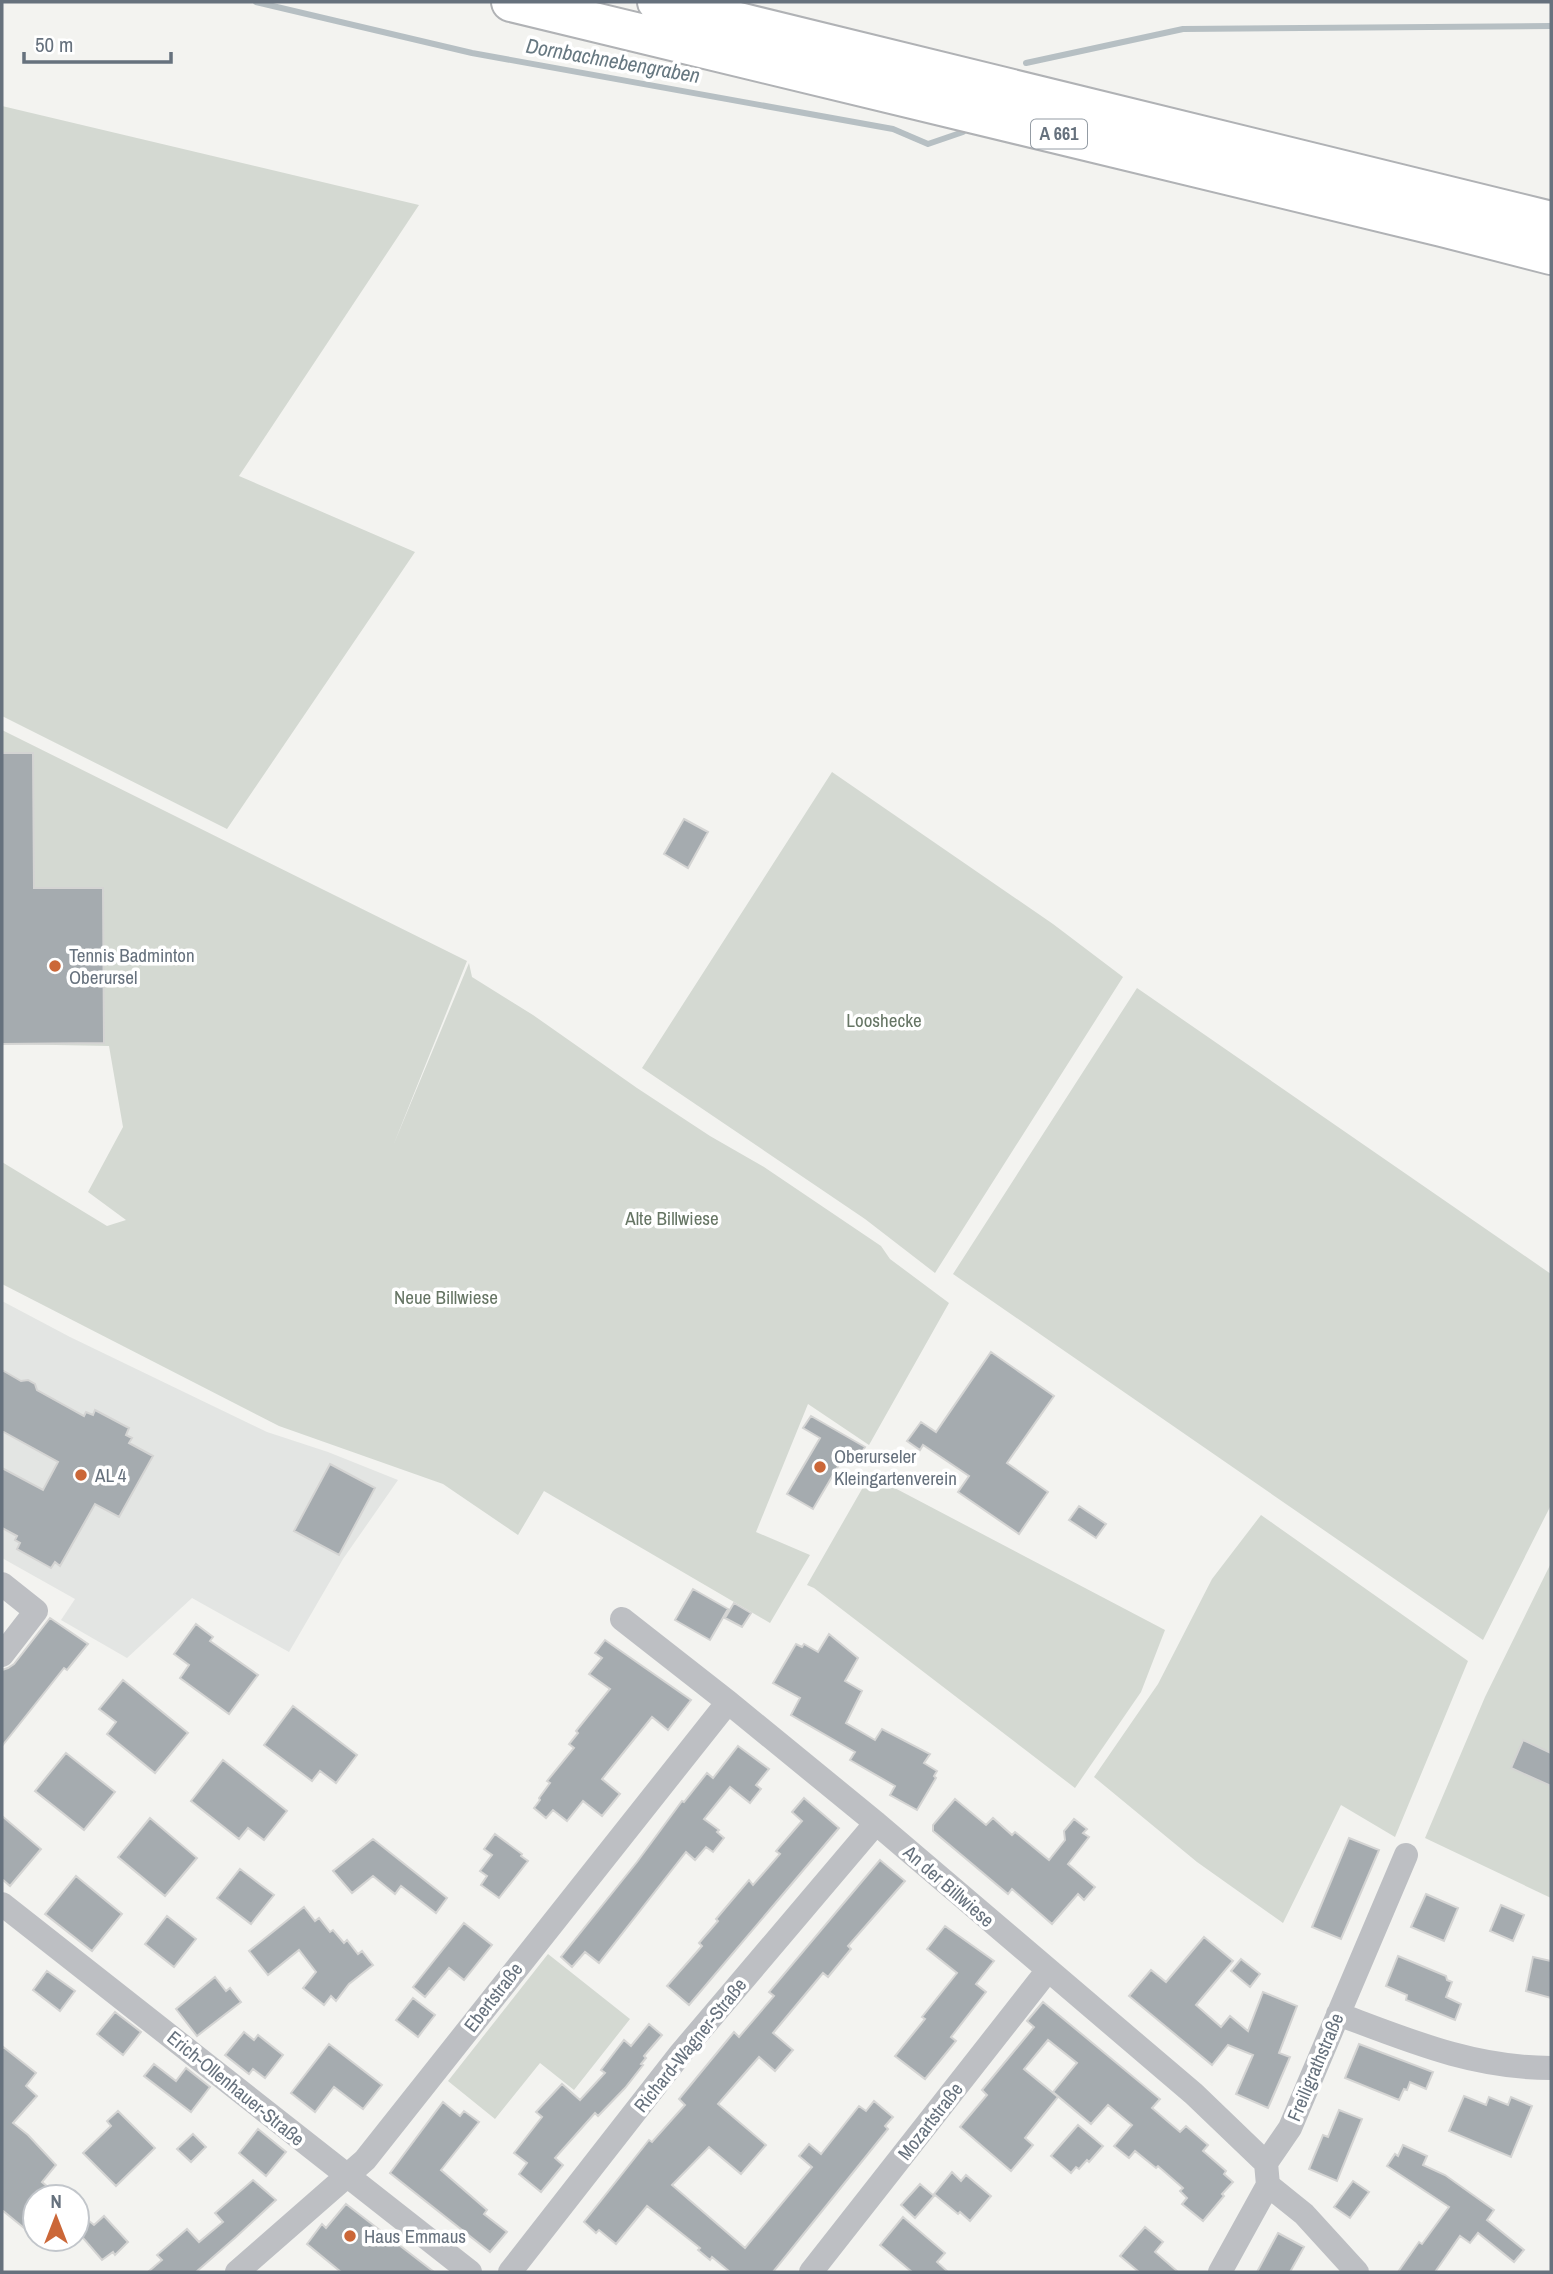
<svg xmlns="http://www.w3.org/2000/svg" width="1553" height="2274" font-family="'Archivo Narrow',sans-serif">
  <rect width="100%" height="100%" fill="#f3f3f0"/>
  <!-- built -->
  <path fill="#e3e5e3" d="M2,1301L70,1337L267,1432L328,1452L398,1480L343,1559L289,1652L192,1598L127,1658L61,1620L75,1599L2,1558Z"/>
  <!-- green -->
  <path fill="#d4d9d2" d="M2,106L419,205L239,476L415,552L227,829L2,716Z
    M2,730L467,961L393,1146L469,963L472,977L533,1015L637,1088L710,1136L764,1167L881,1246L890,1259L949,1303L869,1445L808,1404L756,1532L810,1555L770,1623L544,1491L518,1535L443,1484L279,1426L2,1284V1162L107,1226L126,1220L88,1192L123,1127L109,1046L2,1044Z
    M832,772L1053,924L1123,977L935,1273L865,1219L642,1068Z
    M1137,988L1551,1274V1505L1483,1640L953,1274Z
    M870,1475L1165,1630L1141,1692L1075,1788L814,1588L807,1585Z
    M1261,1515L1468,1661L1395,1837L1341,1805L1283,1923L1197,1862L1094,1777L1158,1684L1212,1579Z
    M1551,1563V1898L1425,1838L1485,1697Z
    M548,1954L630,2019L574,2090L540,2063L495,2119L448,2081Z"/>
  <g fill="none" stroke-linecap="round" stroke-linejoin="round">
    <!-- stream -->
    <path stroke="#b6bfc3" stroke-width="6" d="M256,2L472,53L893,129L928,144L963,132
      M1026,63L1183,29L1551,26"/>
  </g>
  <!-- building -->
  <path fill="#a5abaf" stroke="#d4d4d3" stroke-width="2" d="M2,753H33L34,888H103L104,1043L2,1044Z
    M684,819L708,832L688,868L664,854Z
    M991,1352L1054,1396L1007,1463L1048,1492L1019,1534L958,1492L969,1476L923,1445L920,1450L907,1441L921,1422L936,1432Z
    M2,1370L21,1381L28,1380L35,1384L37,1390L84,1416L86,1412L93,1415L95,1410L129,1428L126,1435L132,1438L129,1443L153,1456L119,1517L95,1504L60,1566L55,1562L51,1568L17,1549L20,1543L15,1540L17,1536L2,1528V1468L43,1490L58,1462L2,1431Z
    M811,1416L865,1447L857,1460L846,1453L813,1509L787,1494L820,1438L803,1428Z
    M330,1464L375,1488L339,1555L294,1531Z
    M1079,1506L1106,1524L1096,1538L1069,1520Z
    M693,1589L728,1609L710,1640L675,1620Z
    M734,1603L751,1613L742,1627L725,1618Z
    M50,1618L88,1644L67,1670L64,1668L2,1746V1670L8,1668L14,1664Z
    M196,1624L213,1637L210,1641L258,1675L229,1714L180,1678L189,1665L174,1654Z
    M829,1634L858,1658L845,1681L862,1691L846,1723L875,1740L882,1729L930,1754L924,1763L937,1771L934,1776L936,1778L917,1810L890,1795L895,1786L850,1760L855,1752L791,1715L800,1698L773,1683L796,1644L802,1647L804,1644L818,1652Z
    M605,1640L691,1700L668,1730L652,1717L602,1779L620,1794L602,1816L583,1801L567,1821L553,1810L546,1818L534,1808L540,1800L539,1798L550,1783L547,1781L574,1748L569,1744L578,1733L576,1731L610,1689L589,1674L602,1658L595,1653Z
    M123,1680L188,1733L155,1773L107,1734L116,1722L99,1709Z
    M293,1706L357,1755L336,1783L320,1771L312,1781L264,1745Z
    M1523,1740L1551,1753V1786L1511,1768Z
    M738,1746L769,1769L756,1785L761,1789L750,1803L730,1787L704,1819L719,1830L717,1832L724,1838L713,1852L706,1847L695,1860L686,1852L599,1963L585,1952L572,1967L561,1957L637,1862L682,1801L684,1802L707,1773L713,1778Z
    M66,1753L115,1792L84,1830L35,1791Z
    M223,1760L287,1811L264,1840L248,1828L239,1839L191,1801Z
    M804,1798L839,1828L689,2005L667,1986L702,1946L699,1943L718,1921L716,1919L749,1880L753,1885L780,1854L776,1851L802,1821L792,1812Z
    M955,1799L986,1825L993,1818L1012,1835L1015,1832L1049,1860L1065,1840L1064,1831L1074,1819L1087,1829L1083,1833L1089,1837L1068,1864L1095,1887L1084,1900L1078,1894L1052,1924L1012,1889L1008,1894L933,1831V1825Z
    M2,1816L41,1849L10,1886L2,1879Z
    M150,1818L197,1858L165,1896L118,1857Z
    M495,1834L522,1854L521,1856L528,1861L499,1898L481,1885L487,1876L480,1871L492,1855L484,1849Z
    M1349,1838L1379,1850L1341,1939L1312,1927Z
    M373,1839L447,1898L436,1913L401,1886L395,1894L373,1876L352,1893L333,1871Z
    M880,1860L905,1881L848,1946L851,1949L828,1977L823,1973L773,2033L793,2050L775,2071L759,2057L718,2104L766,2145L741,2174L709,2147L672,2185L745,2248L812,2167L799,2156L809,2144L821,2154L859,2106L866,2111L874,2101L893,2117L885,2126L888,2129L773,2272H730L712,2257L710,2260L698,2250L700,2248L647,2206L616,2244L599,2230L596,2233L584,2222L649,2140L652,2142L685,2105L679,2099L734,2032L739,2037L774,1996L769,1992Z
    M240,1869L274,1895L251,1924L217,1898Z
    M76,1876L122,1914L92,1951L45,1914Z
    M1426,1894L1458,1908L1444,1941L1411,1927Z
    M1501,1905L1524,1915L1513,1941L1490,1931Z
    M304,1907L315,1921L319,1918L330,1932L333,1930L344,1943L347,1940L358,1954L362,1951L373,1965L349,1984L336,2001L331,1996L324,2005L303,1988L316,1972L299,1950L268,1975L249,1951Z
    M167,1916L196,1939L174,1967L145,1944Z
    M464,1923L492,1945L464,1980L449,1968L425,1997L413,1987Z
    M945,1926L994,1961L976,1984L986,1992L951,2037L956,2041L925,2079L895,2056L925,2019L922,2017L957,1973L927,1949Z
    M1204,1937L1233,1961L1196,2005L1221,2027L1230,2016L1248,2031L1263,1992L1297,2006L1279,2053L1290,2057L1268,2108L1236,2094L1253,2055L1228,2045L1212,2065L1129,1996L1151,1970L1166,1982Z
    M1398,1956L1446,1976L1447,1980L1452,1982L1446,1997L1461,2004L1455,2020L1406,2000L1407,1995L1386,1986Z
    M1533,1957L1551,1961V1998L1526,1991Z
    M1241,1959L1260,1974L1250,1987L1231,1971Z
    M47,1971L75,1991L60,2011L33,1990Z
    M215,1977L226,1991L230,1988L241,2002L197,2036L176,2009Z
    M413,1998L435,2015L418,2037L396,2020Z
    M1043,2002L1160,2099L1152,2108L1180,2132L1186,2126L1208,2145L1203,2151L1226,2171L1224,2174L1233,2182L1222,2194L1224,2196L1203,2221L1182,2204L1187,2198L1180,2191L1183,2188L1158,2166L1156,2168L1135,2151L1129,2158L1114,2146L1132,2125L1108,2105L1091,2124L1053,2092L1077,2063L1048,2040L1024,2069L1058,2097L1025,2138L1033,2145L1011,2171L960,2127L987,2095L982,2090L1034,2027L1027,2021Z
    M115,2012L141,2032L123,2055L97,2034Z
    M649,2024L662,2035L644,2056L646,2058L641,2064L643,2065L625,2088L598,2116L595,2113L555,2158L563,2165L541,2192L519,2174L527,2163L514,2153L542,2117L536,2112L562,2084L580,2100L605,2073L601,2070L624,2040L631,2046Z
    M244,2032L254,2040L258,2035L283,2055L265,2078L253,2069L249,2074L225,2055Z
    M329,2044L382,2085L363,2109L334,2087L315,2112L291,2093Z
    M1359,2044L1433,2072L1426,2089L1410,2082L1407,2090L1404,2089L1399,2100L1345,2078Z
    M2,2046L36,2073L26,2086L37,2096L13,2123L28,2135L56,2165L42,2182L60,2197H35V2237L2,2210Z
    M154,2064L176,2081L186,2068L210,2087L191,2112L144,2076Z
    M1464,2096L1486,2105L1489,2097L1508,2105L1511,2097L1532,2106L1511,2157L1449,2131Z
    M443,2102L460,2116L464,2111L479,2122L441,2170L487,2210L484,2214L507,2232L490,2252L390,2173Z
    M1339,2110L1362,2119L1337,2181L1309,2169L1323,2135L1328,2137Z
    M118,2111L155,2148L116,2186L83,2153L111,2126L107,2121Z
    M1078,2125L1103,2146L1089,2162L1087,2160L1079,2169L1076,2167L1071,2173L1051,2156Z
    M258,2129L286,2152L266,2176L239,2153Z
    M193,2134L206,2147L191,2162L177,2149Z
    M1403,2145L1427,2156L1423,2165L1445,2175L1494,2210L1487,2220L1524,2250L1514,2262L1478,2233L1470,2243L1460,2236L1435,2272H1398L1419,2242L1422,2244L1449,2207L1387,2166L1395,2154L1398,2156Z
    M952,2172L961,2181L966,2175L991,2196L970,2221L960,2212L958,2214L934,2194Z
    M253,2180L276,2200L236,2237L196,2272H148L162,2260L157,2255L187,2229L199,2242L223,2222L215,2213Z
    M1353,2181L1369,2192L1350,2218L1334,2207Z
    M920,2184L934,2196L915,2218L901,2205Z
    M346,2204L434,2272H341L307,2244L322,2224L326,2228Z
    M77,2211L94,2225L104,2216L128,2242L115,2255L113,2252L102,2260L77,2231Z
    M903,2217L945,2253L937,2262L948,2272H912L880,2245Z
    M1145,2227L1163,2242L1155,2252L1178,2272H1139L1120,2256Z
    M1278,2233L1304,2247L1290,2272H1257Z"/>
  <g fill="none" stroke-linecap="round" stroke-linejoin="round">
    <!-- motorway casing -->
    <g stroke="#b0b2b5" stroke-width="42">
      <path id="motorway" d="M511,2L1442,227L1551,255
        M657,2L1551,221"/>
    </g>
    <!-- minor -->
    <path stroke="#bdbfc3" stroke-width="24" d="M2,1584L36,1611L2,1655
      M622,1619L728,1702L876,1823L1194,2094L1266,2163
      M2,1904L470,2272
      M1338,2014C1410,2041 1473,2068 1551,2068
      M1268,2185L1304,2214L1357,2272
      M237,2272L365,2160L728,1702
      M510,2272L681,2053L876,1823
      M811,2272L1048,1970
      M1220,2272L1268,2185L1266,2163L1290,2128L1406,1855"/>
    <!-- motorway -->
    <use href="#motorway" stroke="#fff" stroke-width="38"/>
  </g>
  <!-- markers -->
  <g fill="#cb6738" stroke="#fff" stroke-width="2.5">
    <circle cx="55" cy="966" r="7"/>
    <circle cx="820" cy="1467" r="7"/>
    <circle cx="81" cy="1475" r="7"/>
    <circle cx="350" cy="2236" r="7"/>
  </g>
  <g text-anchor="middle" stroke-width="7" stroke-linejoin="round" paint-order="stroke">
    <!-- shield labels -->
    <rect fill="#fff" stroke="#949ca4" stroke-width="2" x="1031" y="119.5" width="56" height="29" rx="5"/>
    <g font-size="18" font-weight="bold" fill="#66717d">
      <text x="1059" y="140">A 661</text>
    </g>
    <!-- poi labels -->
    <g font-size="19" fill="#66717d" stroke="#fff" text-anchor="start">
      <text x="69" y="962">Tennis Badminton<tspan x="69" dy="22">Oberursel</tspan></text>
      <text x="834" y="1463">Oberurseler<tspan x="834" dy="22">Kleingartenverein</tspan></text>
      <text x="95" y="1482">AL 4</text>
      <text x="364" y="2243">Haus Emmaus</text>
    </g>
    <!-- park labels -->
    <g font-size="19" fill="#667564" stroke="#fff">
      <text x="884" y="1027">Looshecke</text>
      <text x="672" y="1225">Alte Billwiese</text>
      <text x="446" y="1304">Neue Billwiese</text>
    </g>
    <!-- street labels -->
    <g font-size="19" fill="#66717d" stroke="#fff">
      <text transform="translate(949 1886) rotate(41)" y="7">An der Billwiese</text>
      <text transform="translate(493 1997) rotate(-52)" y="7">Ebertstraße</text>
      <text transform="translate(690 2045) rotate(-51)" y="7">Richard-Wagner-Straße</text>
      <text transform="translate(1315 2067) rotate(-67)" y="7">Freiligrathstraße</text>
      <text transform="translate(236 2088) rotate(39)" y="7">Erich-Ollenhauer-Straße</text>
      <text transform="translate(930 2121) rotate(-52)" y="7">Mozartstraße</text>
    </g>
    <!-- water labels -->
    <g font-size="21" font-style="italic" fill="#677881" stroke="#fff">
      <text transform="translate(613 61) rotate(10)" y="7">Dornbachnebengraben</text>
    </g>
  </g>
  <!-- border -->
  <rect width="1553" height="2274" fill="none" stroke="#66717d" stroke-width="7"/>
  <!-- north arrow -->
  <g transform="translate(56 2218)"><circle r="33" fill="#ffffff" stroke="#c2c6cb" stroke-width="2"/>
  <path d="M0-5L12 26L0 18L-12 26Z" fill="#cb6738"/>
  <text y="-10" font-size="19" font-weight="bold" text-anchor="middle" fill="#66717d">N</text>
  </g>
  <!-- scale -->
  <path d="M24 52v10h147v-10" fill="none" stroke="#66717d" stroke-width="3.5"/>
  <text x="35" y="52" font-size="21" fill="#66717d" stroke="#ffffff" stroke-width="5" paint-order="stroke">50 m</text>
</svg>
